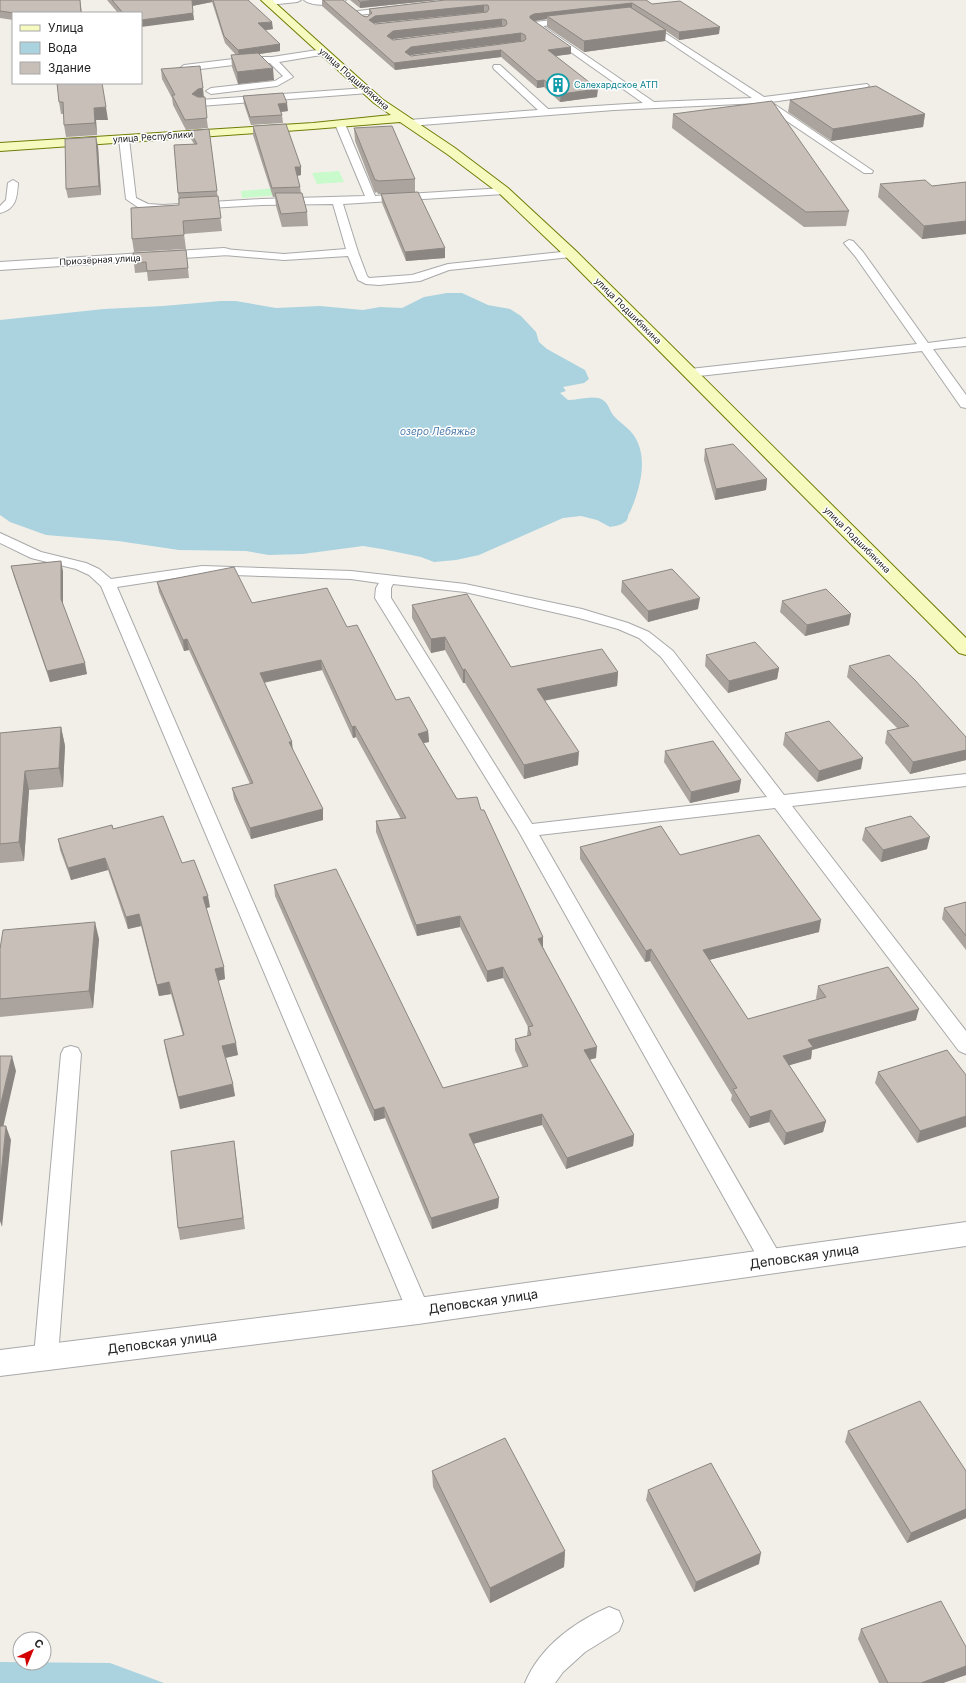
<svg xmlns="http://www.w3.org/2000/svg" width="966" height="1683" font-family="Inter,sans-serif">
  <rect width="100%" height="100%" fill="#f2efe9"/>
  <!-- park -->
  <path fill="#c8facc" d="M339,171L344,182L317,184L312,173Z
    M288,187L289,194L242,198L241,191Z"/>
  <!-- water -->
  <path fill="#aad3df" d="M447,293H462L488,305L510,309L521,316L536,332L539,342L547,349L585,370L589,379L584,383L563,387L566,391L560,393L568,400C577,400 589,396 598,398C609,401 608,409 614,416C622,425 633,430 638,443C647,464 639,492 630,512C628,514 628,518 627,520C623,525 615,526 610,527L597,520L581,516L563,518L479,555L456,560L434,562L421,557L382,549L363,546L303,554L269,555L246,551L179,550L118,541L46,535L10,522L0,515V320L104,309L163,306L221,301H236L276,308L320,306L363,310L380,307L402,308L424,297Z
    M0,1662L110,1663L164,1683H0Z"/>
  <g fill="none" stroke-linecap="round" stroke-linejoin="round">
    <!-- service casing -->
    <g stroke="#a9a9a9" stroke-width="2">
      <path id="service" d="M274,0H301L297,2L269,5L265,3L266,1Z
        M304,0H346C338,6 312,7 304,0Z
        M393,7H396V11L358,15L354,13L358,11Z
        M571,18H574L575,20L574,22L543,26L654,102L752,98L642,24L641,22L645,20L764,97L867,84L869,86L864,89L771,102L873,171L872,173H864L760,103L614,110L409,126L404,123L409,120L538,110L494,69L493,67L494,65H500L548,109L643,103L531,24L535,22Z
        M324,49L328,52L327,54L279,62L293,77L277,86L211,94L206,91L211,88L275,81L283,76L270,63H250L184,71L180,68L184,65L250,57H272Z
        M366,88L371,91L369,93L200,106L195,103L200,100Z
        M340,121L345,124L375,196L504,188L509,191L504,194L343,204L358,252L367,276L369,278L412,275L448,264L571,251L577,254L571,257L449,270L420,281L379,285L366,284L358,280L348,256L284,260L224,255L218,252L224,249L284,254L346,249L333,204L261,205L159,211L139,208L126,199L119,139L124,136L129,139L136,198L148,204L163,205L261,199L365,196L335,124Z
        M13,180L18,183C17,198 16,209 0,213V206L6,200L8,183Z
        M849,240L853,241L863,252L928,343L966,338V346L933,349L966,395V408L961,407L922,351L690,377L686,376L684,373L686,370L690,369L917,344L855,256L844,243Z
        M0,533L41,552L86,563L99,569L111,579L202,566L351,571L465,584L582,609L628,623L649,632L673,651L784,795L966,774V786L792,806L966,1031V1054L959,1051L775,808L539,835L779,1253L782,1260L779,1267L771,1270L763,1267L518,830L375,598L376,588L379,583L351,579L202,574L117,587L430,1311L426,1318L418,1321L410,1318L101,586L89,575L76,569L31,558L0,543ZM393,584L465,592L579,618L618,629L639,638L661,657L767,797L532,824L391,598V588Z
        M71,1046L78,1048L81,1054L58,1356L55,1364L46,1367L37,1364L34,1356L61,1054L64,1048Z
        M609,1607L619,1611L623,1621L619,1631L585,1652L563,1672L555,1683H525C540,1647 574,1622 609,1607Z"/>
    </g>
    <!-- minor casing -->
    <g stroke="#a9a9a9" stroke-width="2">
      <path id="minor" d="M224,248L229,249L231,252L229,255L0,270V262Z"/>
    </g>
    <!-- tertiary casing -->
    <g stroke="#a9a9a9" stroke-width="2">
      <path id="tertiary" d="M966,1222V1246L418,1324L0,1376V1350L418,1298Z"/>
    </g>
    <!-- secondary casing -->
    <g stroke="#707d05" stroke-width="2">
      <path id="secondary" d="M261,0H272L382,99L455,148L508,188L576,251L966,638V655L959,653L566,257L500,194L447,154L400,122L313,129L0,151V143L313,123L391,115L374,103Z"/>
    </g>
    <!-- service -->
    <use href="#service" fill="#fff" fill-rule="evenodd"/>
    <!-- minor -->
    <use href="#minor" fill="#fff" fill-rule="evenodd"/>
    <!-- tertiary -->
    <use href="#tertiary" fill="#fff" fill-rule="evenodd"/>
    <!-- secondary -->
    <use href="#secondary" fill="#f7fabf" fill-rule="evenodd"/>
  </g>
  <!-- wall -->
  <path fill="#aba49e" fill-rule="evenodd" d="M0,0H80L82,13H13V20L0,18Z
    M107,0H248L273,29L265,30L280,44V51L259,54L274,80L238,84L232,67L231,55H236L225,43L212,2L192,6L194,20L141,13H118Z
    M322,0H343L363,16L367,17L369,15V9L446,0H646L652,4L719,34L679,40L666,31L665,41L584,52L547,27V19L534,21L571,54L556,56L597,97L560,102L544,87L537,88L501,57L395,70L322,6ZM484,12H485L375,24L374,23H375ZM502,26L504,27L393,40L392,39H393ZM521,41H523L411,56L410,55H411Z
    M350,0H438L360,8Z
    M161,69L204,97L208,128L186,130L173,105L172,98L162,79Z
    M57,83L108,120H96L97,135L66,137L64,125V114H61L59,102Z
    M243,96L288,111L281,112L282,115L283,123L251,125L244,104Z
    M790,100L925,114L923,127L831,141L788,112Z
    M673,114L849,211L846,226L804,227L672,128Z
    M253,126L301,167V175L297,176L300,187L301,193L307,212L308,226L282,227L276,206L275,197H273L253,135Z
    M354,128L415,179V192L445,258L406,261L382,203L381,194H378L377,192L375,193L355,141Z
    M209,129L222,231L184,234L186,249L134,252L132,239L179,205L174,145L194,144L191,139L190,131Z
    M98,146L101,195L68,198L66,189Z
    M966,182V234L922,239L878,197L880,184L932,186Z
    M186,250L189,278L148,281L147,272L135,273L134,263Z
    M705,449L767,479L766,490L715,500L704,460Z
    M61,561L63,572V605L87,674L50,682L14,577L11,566Z
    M622,581L698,609L648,622L621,592Z
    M157,582L252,603L347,627L396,700L428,731L429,742L423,743L457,799L481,810L543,947L596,1058L589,1060L634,1135L633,1146L566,1169L542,1125L473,1144L499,1198L498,1208L432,1229L385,1118L374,1121L275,896L274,885L443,1088L523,1068L515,1050V1039L527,1036L528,1027L503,978L487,982L460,927L417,936L376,832V821L401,819L356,737L353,738L322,670L264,683L292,750L323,809V820L251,839L234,799L232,788L250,784L189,650L184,651L159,592Z
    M782,601L851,614L849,625L805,636L780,612Z
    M412,605L511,667L618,672L617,686L544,701L578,765L524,779L465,683H463L445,650L431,653L412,618Z
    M706,655L779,668L777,679L728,693L705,666Z
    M849,666L966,737V760L910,774L885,743L887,731L898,729L847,677Z
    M61,727L65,746L63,787L29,790L24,861L0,863V733Z
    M785,733L861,769L817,782L783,745Z
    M665,751L741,780L739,792L690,803L664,762Z
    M865,828L927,849L881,862L862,840Z
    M113,829L182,863L210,907L206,908L225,979L218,981L238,1055L226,1058L235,1096L180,1109L166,1052L164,1040L183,1036L171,994L159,996L141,926L128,929L108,870L71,880L60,850L58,839Z
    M580,847L680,855L819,932L709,960L748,1019L817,1000L816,998L818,986L916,1020L812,1050L811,1059L789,1065L826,1121L823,1132L784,1145L769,1122L749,1128L731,1100L732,1095L650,961L645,962L580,859Z
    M966,902V950L942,919L944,908Z
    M99,939L93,1008L0,1017V949Z
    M947,1050L917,1143L875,1083L878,1072Z
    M234,1141L245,1229L180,1240L178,1228Z
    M848,1431L966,1471V1518L907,1543L845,1442Z
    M432,1471L565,1551L564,1567L490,1603L433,1487Z
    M648,1490L759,1564L694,1592L646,1500Z
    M861,1629L966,1647V1675L943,1683H879L858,1639Z"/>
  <!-- shaded-wall -->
  <path fill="#8b8681" d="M192,0H212V2L192,6Z
    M375,0H438L360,8V2Z
    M632,3V10L547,16V19L534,21L530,23V16L534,14Z
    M484,5V12L375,23L370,27L369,20L375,16Z
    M193,13L194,20L141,27V20Z
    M502,19V26L393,39L388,43L387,36L393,31Z
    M272,22L273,29L259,31L258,23Z
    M720,27L719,34L679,40V32Z
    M666,30L665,41L584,52V41Z
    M521,33V41L411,55L406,59L405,52L411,47Z
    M280,44V51L239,57L238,50Z
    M571,47V54L548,57V50Z
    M501,50V57L395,70L394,63Z
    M273,68L274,80L238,84L237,72Z
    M544,80V87L537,88V81Z
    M203,88L204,98L199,99L192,94L198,89Z
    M598,89L597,97L560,102L561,94Z
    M287,103L288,111L279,112L278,104Z
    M106,107L108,120H96L97,135L95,123L94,108Z
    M925,114L923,127L831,141L833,129Z
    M96,137L98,146L101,195L99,186Z
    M295,167H301V175L296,176Z
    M966,221V234L922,239L924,226Z
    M445,248V258L406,261L405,252Z
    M767,479L766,490L715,500L716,489Z
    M61,561L63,572V610L61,599Z
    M700,598L698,609L648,622V611Z
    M851,614L849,625L805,636L807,625Z
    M445,637V650L431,653V639Z
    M187,639L189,650L184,651L183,640Z
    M321,660L322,670L261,683L260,673Z
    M85,663L87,674L50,682L47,671Z
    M779,668L777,679L728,693L729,681Z
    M465,669V683H463V670Z
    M618,672L617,686L536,702L537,689Z
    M355,726L356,737L353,738L352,727Z
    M61,727L65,746L63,787L59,768Z
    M428,731L429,742L418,744V734Z
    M289,742H292L293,752Z
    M966,750V760L910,774L913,762Z
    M579,752L578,765L524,779V765Z
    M863,758L861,769L817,782L819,771Z
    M25,771L29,790L24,861L19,842Z
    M741,780L739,792L690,803L691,792Z
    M323,809V820L251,839L250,828Z
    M930,837L927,849L881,862L883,850Z
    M105,858L108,870L71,880L68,868Z
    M208,896L210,907L204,909L203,897Z
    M139,914L141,926L128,929L126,917Z
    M460,916V927L417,936L416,925Z
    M821,920L819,932L701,962L703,950Z
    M95,922L99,939L93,1008L89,991Z
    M543,937V948L538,939Z
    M651,949L650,961L645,962L646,951Z
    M224,967L225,979L217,981L215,969Z
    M503,967V978L487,982V971Z
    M169,982L171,994L159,996L157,985Z
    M919,1009L916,1020L812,1050L811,1059L780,1068L783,1056L808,1040Z
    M236,1043L238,1055L224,1058L222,1046Z
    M597,1047L596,1058L583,1061L584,1050Z
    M12,1056L16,1071L0,1141V1107Z
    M233,1084L235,1096L180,1109L178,1097Z
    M384,1107L385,1118L374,1121V1110Z
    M771,1110L769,1122L749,1128L750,1117Z
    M542,1114V1125L469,1145V1134Z
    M966,1116V1127L917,1143L920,1131Z
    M826,1121L823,1132L784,1145L786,1133Z
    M6,1126L11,1140L2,1227L0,1221V1185Z
    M634,1135L633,1146L566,1169L567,1158Z
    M499,1198L498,1208L432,1229L431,1218Z
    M966,1509V1518L907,1543L911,1533Z
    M565,1551L564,1567L490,1603V1588Z
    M761,1553L759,1564L694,1592L696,1582Z
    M966,1666V1675L943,1683H921Z"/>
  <!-- building -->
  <path fill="#c7bfb8" stroke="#8b8681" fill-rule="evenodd" d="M0,0H80L81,13H14L0,11Z
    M112,0H192L193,13L141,20V13H123Z
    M213,0H248L272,22L258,23L280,44L238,50L224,36Z
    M323,0H343L363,16L367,17L372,13L369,9L445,0H646L652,4L680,1L720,27L679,32L632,3L534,14L530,16V18L571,47L548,50L598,89L561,94L544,80L537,81L501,50L394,63ZM484,5H488L489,9L487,12L375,24L369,20L375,16ZM502,19L506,20L507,24L505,26L393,40L387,36L393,31ZM521,33L525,35L526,39L524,41L411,56L405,52L411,47Z
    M358,0H375L360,2Z
    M630,7L666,30L584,41L547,16Z
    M258,53L273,68L237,72L231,55Z
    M200,66L203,88L198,89L192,94L198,97H205L207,118L185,120L172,95H175L161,69Z
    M57,83H102L106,107L94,108L95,123L64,125L63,102H59Z
    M876,86L925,114L833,129L790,100Z
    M283,93L287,103L278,104L282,115L250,117L243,96Z
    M772,101L849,211L806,212L673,114Z
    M286,124L301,167H295L300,187L272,188L253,126Z
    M392,126L415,179L378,181L377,180H375L354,128Z
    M209,129L217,191L178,193L174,145L197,144L190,131Z
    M96,137L99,186L66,189L65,139Z
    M925,180L932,186L966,182V221L924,226L880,184Z
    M418,192L445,248L405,252L381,194Z
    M275,193H302L307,212L281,214Z
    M218,196L221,218L183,221L184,235L132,239L131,208L179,205V198Z
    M186,250L188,268L147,271L146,262L134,263L133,253Z
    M733,444L767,479L716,489L705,449Z
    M61,561V599L85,663L47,671L11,566Z
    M234,567L252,603L327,588L347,627L357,625L396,700L409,697L428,731L418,734L457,799L477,797L481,810H484L543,937L538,939L597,1047L584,1050L634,1135L567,1158L542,1114L469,1134L499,1198L431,1218L384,1107L374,1110L274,885L336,869L443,1088L528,1066L515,1039L531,1035L528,1027L533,1026L503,967L487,971L460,916L416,925L376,821L406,818L355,726L352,727L321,660L260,673L292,742H289L323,809L250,828L232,788L253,783L187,639L183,640L157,582Z
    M672,569L700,598L648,611L622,581Z
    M826,589L851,614L807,625L782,601Z
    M467,594L511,667L602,649L618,672L537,689L579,752L524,765L465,669L463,670L445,637L431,639L412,605Z
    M755,642L779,668L729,681L706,655Z
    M889,655L915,680L966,737V750L913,762L887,731L909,726L849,666Z
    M829,721L863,758L819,771L785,733Z
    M61,727L59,768L25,771L19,842L0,844V733Z
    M713,741L741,780L691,792L665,751Z
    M163,816L182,863L194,860L208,896L203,897L224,967L215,969L236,1043L222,1046L233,1084L178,1097L164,1040L184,1035L169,982L157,985L139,914L126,917L105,858L68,868L58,839L112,825L113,829Z
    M911,816L930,837L883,850L865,828Z
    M661,826L680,855L759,835L821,920L703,950L748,1019L826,997L818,986L888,967L919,1009L808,1040L813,1047L783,1056L826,1121L786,1133L771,1110L750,1117L733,1089L737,1088L651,949L646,951L580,847Z
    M966,902V936L944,908Z
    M95,922L89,991L0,999V949L3,930Z
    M947,1050L966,1075V1116L920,1131L878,1072Z
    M0,1056H12L0,1107Z
    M0,1126H6L0,1185Z
    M234,1141L243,1218L178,1228L171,1151Z
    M920,1401L966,1471V1509L911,1533L848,1431Z
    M505,1438L565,1551L490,1588L432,1471Z
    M711,1463L761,1553L696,1582L648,1490Z
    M941,1601L966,1647V1666L921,1683H888L861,1629Z"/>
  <!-- icons -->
  <defs>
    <g id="building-ring" transform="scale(1.15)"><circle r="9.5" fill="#fff" stroke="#0f9aa8" stroke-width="1.5"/><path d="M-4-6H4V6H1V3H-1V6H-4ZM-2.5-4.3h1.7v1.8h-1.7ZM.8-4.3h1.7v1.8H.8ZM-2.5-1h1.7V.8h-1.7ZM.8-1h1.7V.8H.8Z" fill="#0f9aa8"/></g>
  </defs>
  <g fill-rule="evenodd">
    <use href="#building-ring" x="558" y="85"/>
  </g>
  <g text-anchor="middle" stroke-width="3" stroke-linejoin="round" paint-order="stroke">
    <!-- far-street labels -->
    <g font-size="9" fill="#222" stroke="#fff">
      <text transform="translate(354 79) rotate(41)" y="3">улица Подшибякина</text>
      <text transform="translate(153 137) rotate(-4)" y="3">улица Республики</text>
      <text transform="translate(100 260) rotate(-3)" y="3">Приозёрная улица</text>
      <text transform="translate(628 311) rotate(45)" y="3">улица Подшибякина</text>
      <text transform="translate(857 540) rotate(45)" y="3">улица Подшибякина</text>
    </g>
    <!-- far-culture labels -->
    <g font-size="9" fill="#0d838f" stroke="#fff" text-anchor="start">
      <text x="574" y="88">Салехардское АТП</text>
    </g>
    <!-- far-water labels -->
    <g font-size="10" font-style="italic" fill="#4a7aab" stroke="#fff">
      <text x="438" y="435">озеро Лебяжье</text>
    </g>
    <!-- near-street labels -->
    <g font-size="13" fill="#222" stroke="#fff">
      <text transform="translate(804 1256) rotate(-8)" y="5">Деповская улица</text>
      <text transform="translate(483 1301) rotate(-8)" y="5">Деповская улица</text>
      <text transform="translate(162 1342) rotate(-7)" y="5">Деповская улица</text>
    </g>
  </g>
  <!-- legend -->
  <rect x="12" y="12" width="130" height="72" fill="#ffffff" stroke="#a7a7a7"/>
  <rect x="20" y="25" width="20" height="6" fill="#f7fabf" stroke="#a7a7a7"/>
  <text x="48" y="32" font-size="12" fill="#222222">Улица</text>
  <rect x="20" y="42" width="20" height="12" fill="#aad3df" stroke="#a7a7a7"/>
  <text x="48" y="52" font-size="12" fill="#222222">Вода</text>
  <rect x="20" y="62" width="20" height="12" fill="#c7bfb8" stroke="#a7a7a7"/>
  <text x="48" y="72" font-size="12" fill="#222222">Здание</text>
  <!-- north arrow -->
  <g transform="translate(32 1651) rotate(44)"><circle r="19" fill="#ffffff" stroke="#a7a7a7"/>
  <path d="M0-3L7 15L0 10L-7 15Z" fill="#d40000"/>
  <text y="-6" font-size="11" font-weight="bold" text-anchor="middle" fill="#222222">С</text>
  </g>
</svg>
